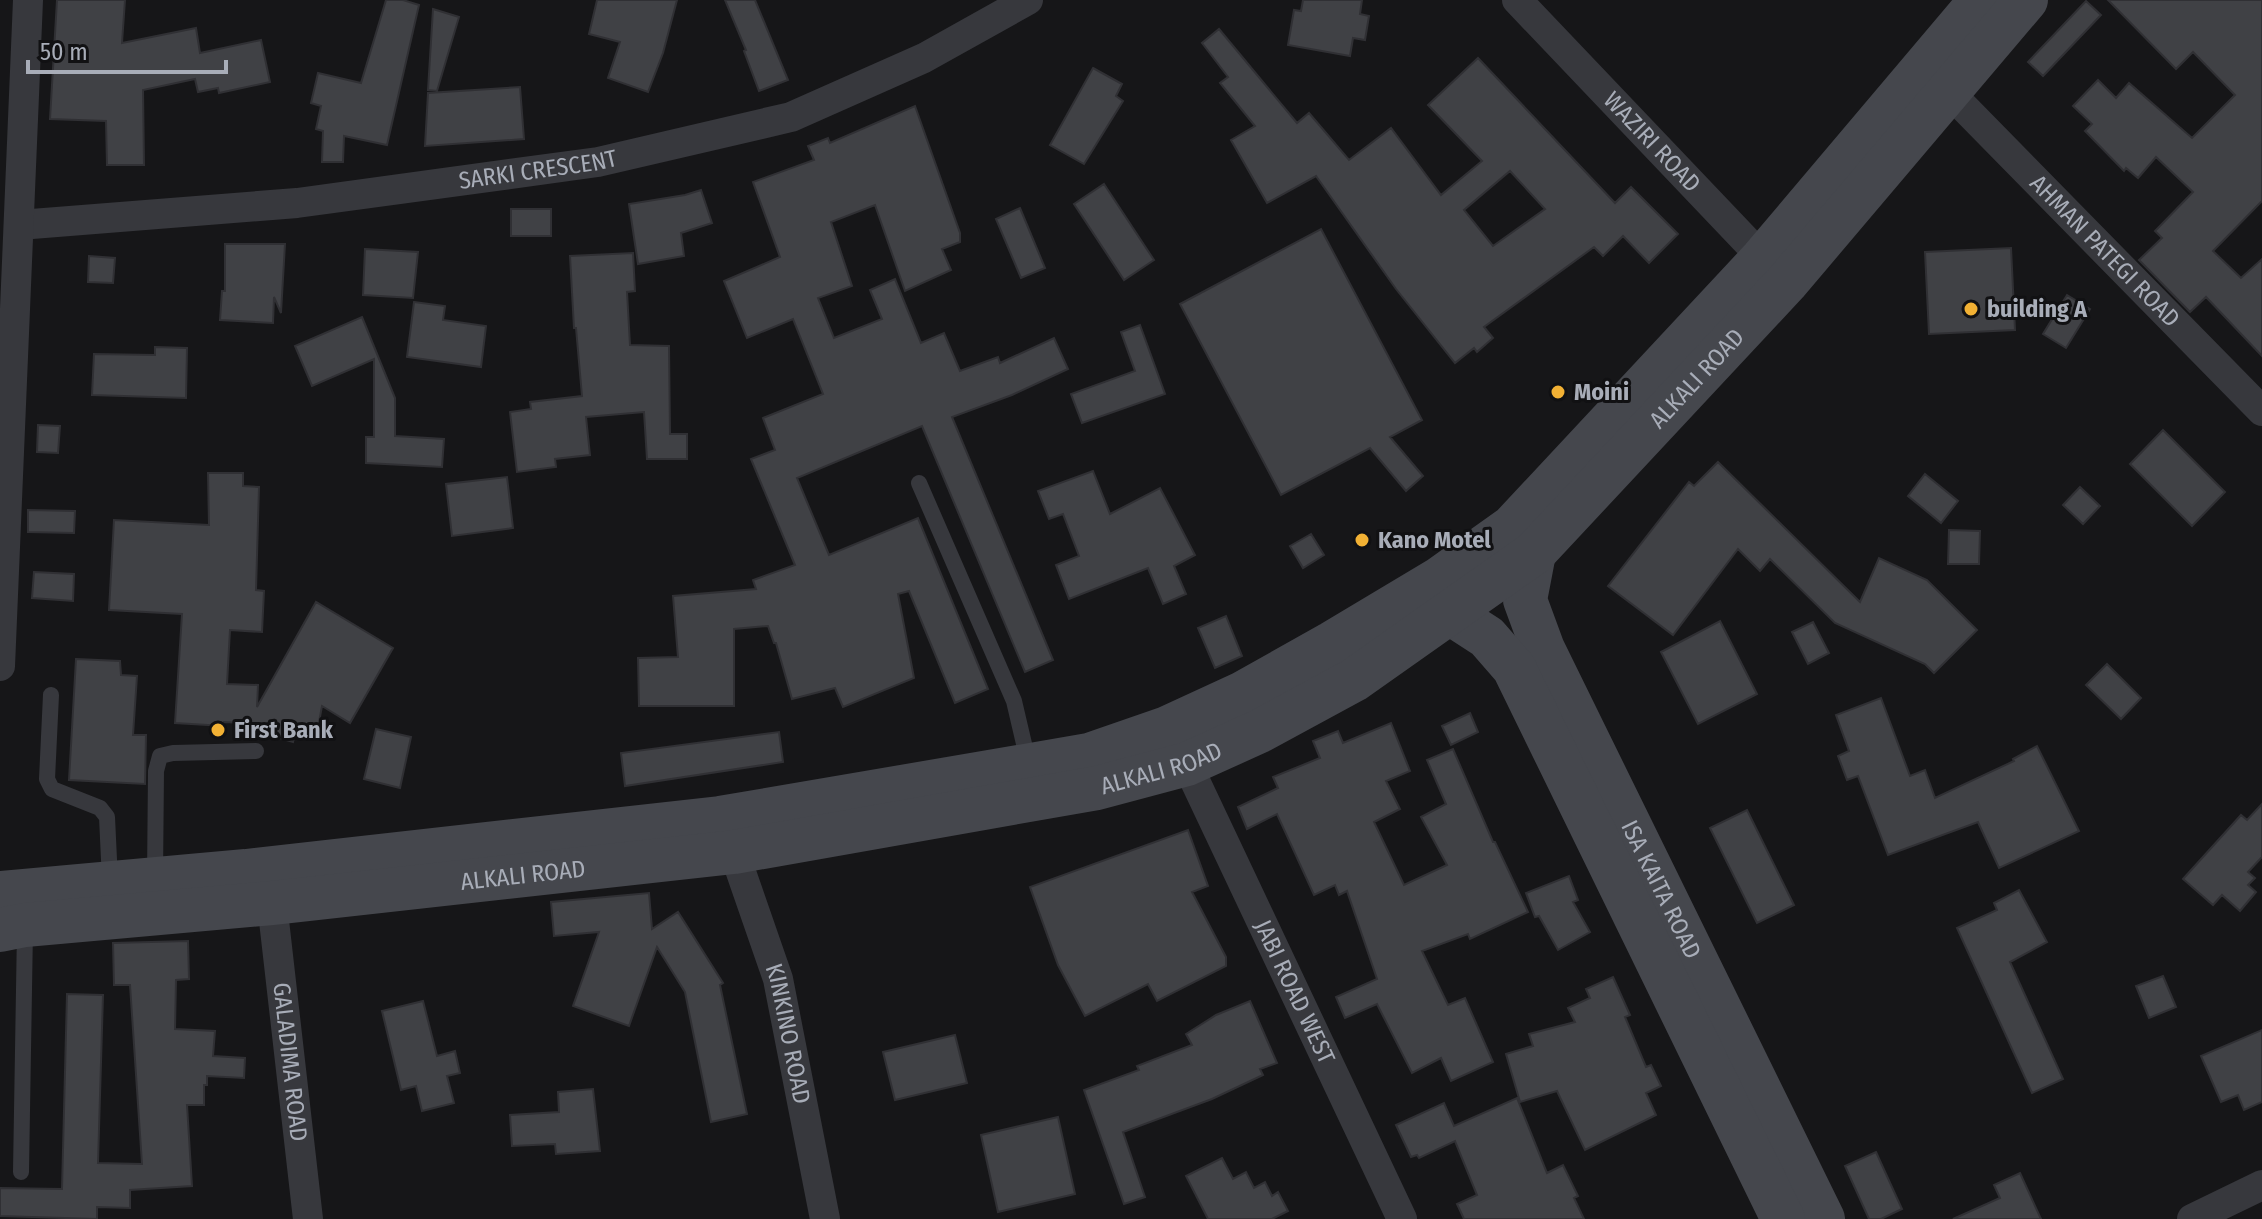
<svg xmlns="http://www.w3.org/2000/svg" width="2262" height="1219" font-family="'Fira Sans Condensed',sans-serif">
  <rect width="100%" height="100%" fill="#161618"/>
  <!-- building -->
  <path fill="#404145" stroke="#303034" stroke-width="2" fill-rule="evenodd" d="M57,0H125L122,43L196,28L200,53L261,40L270,82L219,93L218,88L198,92L195,79L143,90L144,165H107L106,121L50,119Z
    M386,0H403L419,5L387,145L344,136L343,162H322L323,131L316,129L321,106L311,103L318,73L361,83Z
    M597,0H677L663,53L648,92L608,78L620,42L589,34Z
    M725,0H755L788,80L759,91L744,51L746,50Z
    M1303,0H1362L1360,14L1369,16L1365,40L1353,38L1350,56L1288,45L1294,10L1301,11Z
    M2108,0H2262V201L2213,251L2241,278L2262,259V356L2206,297L2190,312L2139,260L2162,238L2155,231L2193,192L2156,157L2138,178L2126,168L2124,171L2085,131L2092,124L2073,106L2098,80L2116,98L2129,83L2192,138L2235,95L2193,52L2176,69Z
    M2086,1L2101,15L2043,76L2028,62Z
    M433,9L459,17L437,91L428,90Z
    M1219,29L1297,123L1309,113L1349,160L1391,128L1441,195L1482,161L1428,105L1478,58L1615,203L1631,187L1678,234L1649,263L1623,236L1603,256L1594,247L1484,327L1493,338L1477,352L1474,348L1455,363L1396,289L1316,176L1267,203L1231,140L1255,126L1220,83L1228,77L1202,43ZM1510,171L1545,209L1493,246L1464,210Z
    M1093,68L1122,84L1116,96L1123,101L1084,164L1050,145Z
    M520,87L524,139L425,146L428,93Z
    M915,106L960,233V242L942,249L951,270L905,291L875,205L831,222L852,286L818,298L834,338L882,319L870,290L895,279L921,343L944,333L960,371L998,357L1000,363L1054,338L1068,369L1012,395L952,417L1053,660L1025,672L922,426L797,478L829,555L918,518L988,689L955,703L909,591L898,594L914,678L843,707L835,688L792,699L776,643H774L768,626L734,629V706H639L638,658L678,657L673,596L756,589L753,580L795,565L751,459L775,450L763,418L823,394L793,319L747,338L724,281L780,257L753,182L814,160L808,146L828,138L830,143Z
    M1104,184L1154,260L1124,280L1074,204Z
    M701,190L712,223L681,233L684,256L638,264L629,204L685,195Z
    M1020,208L1045,268L1021,278L996,219Z
    M511,209H551V236H511Z
    M1321,229L1422,420L1390,437L1423,476L1406,491L1370,448L1281,495L1180,304Z
    M225,244H285L281,313L274,297L273,323L220,320L222,291H225Z
    M2011,248L2015,330L1929,334L1925,252Z
    M365,249L418,252L413,298L363,295Z
    M633,253L635,291L627,292L630,345L669,346L670,434H687V459H647L644,412L586,417L590,455L555,459L556,467L517,472L510,412L531,409L530,402L582,396L576,328H574L570,256Z
    M89,256L115,258L113,283L88,282Z
    M2067,295L2090,309L2066,348L2043,334Z
    M414,302L445,306L443,320L486,326L481,367L407,357Z
    M362,317L395,398V436L444,439L442,467L366,463V437H374V359L312,386L295,346Z
    M1140,325L1165,394L1082,423L1071,394L1135,371L1121,332Z
    M155,347L187,348L186,398L92,395L94,354L155,355Z
    M38,425L60,426L58,453L37,452Z
    M2163,430L2225,492L2192,526L2130,464Z
    M1718,462L1860,602L1879,558L1927,580L1977,630L1934,673L1925,664L1835,623L1770,559L1760,571L1738,549L1673,635L1608,586L1689,482L1694,486Z
    M1093,471L1110,514L1160,488L1195,555L1174,566L1186,594L1163,604L1148,568L1069,599L1056,565L1079,556L1063,514L1049,519L1038,491Z
    M208,473H243V486L259,487L256,590L264,591L262,632L230,630L227,684L258,685L257,707L316,602L393,648L350,723L322,706L316,738L295,734L293,742L266,734L268,724L224,722V726L175,723L182,614L109,610L114,520L209,525Z
    M1925,474L1958,501L1941,523L1908,496Z
    M507,477L513,528L452,536L446,484Z
    M2080,487L2100,506L2083,524L2063,505Z
    M28,510L75,511L74,533L28,532Z
    M1949,530L1980,531L1979,564H1948Z
    M1311,534L1324,555L1303,568L1290,546Z
    M34,572L74,574L73,601L32,598Z
    M1226,616L1242,656L1215,668L1198,628Z
    M1720,621L1757,694L1698,724L1661,652Z
    M1813,622L1829,653L1808,664L1792,632Z
    M76,659L120,661L121,675L137,676L133,735H146L145,784L69,780Z
    M2107,664L2141,698L2121,719L2086,685Z
    M1881,698L1910,776L1925,770L1935,798L2014,761L2013,759L2037,746L2079,831L1999,868L1978,822L1888,855L1858,776L1847,780L1838,756L1849,751L1836,715Z
    M1470,713L1478,732L1451,745L1442,726Z
    M1391,723L1410,771L1386,781L1400,809L1374,822L1404,885L1447,865L1421,817L1446,804L1427,760L1453,749L1493,842H1495L1528,912L1470,939L1468,934L1422,951L1448,1005L1465,998L1493,1062L1451,1081L1441,1058L1412,1073L1377,1004L1345,1018L1336,997L1377,979L1347,891L1339,895L1335,885L1314,895L1277,814L1247,829L1238,807L1278,788L1273,777L1320,758L1313,741L1338,731L1343,743Z
    M376,729L411,737L400,788L364,779Z
    M779,732L783,762L625,786L621,753Z
    M2262,804V857L2248,872L2255,878L2248,885L2256,892L2240,911L2222,895L2213,905L2183,879L2241,815L2247,820Z
    M1747,810L1794,905L1757,923L1710,828Z
    M1188,830L1208,886L1192,892L1226,957V966L1157,1001L1148,984L1085,1016L1058,965L1030,887Z
    M1569,876L1578,900L1573,902L1590,932L1558,950L1539,916L1535,917L1526,893Z
    M2019,890L2047,942L2010,962L2063,1079L2032,1093L1957,928L1997,910L1994,903Z
    M649,893L652,929L678,912L723,983L720,985L747,1114L711,1122L685,992L657,947L629,1026L573,1006L599,932L554,936L551,902Z
    M188,941L189,979L176,980L175,1029L215,1031L213,1056L245,1058L244,1078L207,1076V1085H204V1105H187L192,1186L130,1190V1208L97,1207V1219L0,1216V1188L62,1189L67,994L103,995L98,1163L142,1164L130,985H114L113,943Z
    M2163,976L2176,1007L2149,1018L2136,986Z
    M1613,977L1630,1015L1625,1017L1646,1067L1651,1065L1661,1086L1646,1093L1656,1115L1585,1150L1557,1091L1520,1102L1506,1054L1533,1046L1529,1034L1575,1022L1568,1008L1590,998L1586,989Z
    M423,1001L437,1056L455,1051L460,1073L447,1076L454,1103L422,1111L416,1086L401,1090L382,1011Z
    M1250,1001L1277,1063L1260,1069L1263,1075L1212,1099L1123,1132L1145,1197L1124,1204L1084,1090L1139,1070L1137,1066L1192,1045L1186,1034L1216,1015Z
    M2262,1030V1102L2244,1110L2238,1095L2221,1102L2201,1056Z
    M955,1035L967,1083L895,1100L883,1052Z
    M593,1089L600,1151L556,1154L555,1144L512,1146L510,1115L559,1112L558,1092Z
    M1517,1098L1547,1173L1563,1165L1578,1196L1574,1198L1584,1219H1464L1457,1204L1477,1195L1455,1141L1419,1158L1417,1155L1411,1157L1396,1125L1444,1103L1454,1126Z
    M1058,1117L1075,1194L998,1212L981,1135Z
    M1876,1152L1902,1209L1881,1219H1869L1845,1166Z
    M1222,1158L1233,1179L1246,1172L1254,1188L1265,1182L1272,1196L1278,1192L1288,1211L1272,1219H1208L1186,1176Z
    M2020,1173L2041,1219H1953L2000,1198L1994,1185Z"/>
  <g fill="none" stroke-linecap="round" stroke-linejoin="round">
    <!-- lane -->
    <path stroke="#37383d" stroke-width="16" d="M919,483L1014,701L1029,765
      M51,695L47,779L52,789L100,808L107,817L110,881
      M155,877L156,771L160,756L173,753L256,751
      M21,1172L25,929"/>
    <!-- street -->
    <g stroke="#37383d" stroke-width="30">
      <path id="s1" d="M1517,0L1775,271"/>
      <path id="s2" d="M1948,91L2262,411"/>
      <path id="s3" d="M19,225L297,203L598,162L791,117L924,58L1028,0"/>
      <path d="M0,666L28,0"/>
      <path id="s4" d="M1187,764L1402,1219"/>
      <path id="s5" d="M734,852L778,979L825,1219"/>
      <path id="s6" d="M272,903L308,1219"/>
      <path d="M2192,1219L2262,1185"/>
    </g>
    <!-- secondary -->
    <g stroke="#45474d" stroke-width="44">
      <path id="s7" d="M1534,553L1525,600L1543,649L1823,1219"/>
      <path d="M1450,613L1487,637L1514,668L1783,1219"/>
      <path d="M0,893L246,871L720,818L1089,755L1167,728L1243,693L1332,643L1439,579L1512,527L1762,259L1981,0"/>
      <path id="s8" d="M0,930L25,925L272,903L734,852L1097,788L1187,764L1260,731L1354,680L1534,553L1787,282L2026,0"/>
    </g>
  </g>
  <!-- markers -->
  <g fill="#f2b134" stroke="#111113" stroke-width="3">
    <circle cx="1971" cy="309" r="8"/>
    <circle cx="1558" cy="392" r="8"/>
    <circle cx="1362" cy="540" r="8"/>
    <circle cx="218" cy="730" r="8"/>
  </g>
  <g text-anchor="middle" stroke-width="6" stroke-linejoin="round" paint-order="stroke">
    <!-- street labels -->
    <g font-size="24" fill="#a8adb8" stroke="#111113">
      <text dy="8" stroke="none"><textPath href="#s1" startOffset="196">WAZIRI ROAD</textPath></text>
      <text dy="8" stroke="none"><textPath href="#s3" startOffset="522">SARKI CRESCENT</textPath></text>
      <text dy="8" stroke="none"><textPath href="#s2" startOffset="224">AHMAN PATEGI ROAD</textPath></text>
      <text dy="8" stroke="none"><textPath href="#s8" startOffset="1846">ALKALI ROAD</textPath></text>
      <text dy="8" stroke="none"><textPath href="#s8" startOffset="1174">ALKALI ROAD</textPath></text>
      <text dy="8" stroke="none"><textPath href="#s8" startOffset="526">ALKALI ROAD</textPath></text>
      <text dy="8" stroke="none"><textPath href="#s7" startOffset="368">ISA KAITA ROAD</textPath></text>
      <text dy="8" stroke="none"><textPath href="#s4" startOffset="252">JABI ROAD WEST</textPath></text>
      <text dy="8" stroke="none"><textPath href="#s5" startOffset="190">KINKINO ROAD</textPath></text>
      <text dy="8" stroke="none"><textPath href="#s6" startOffset="160">GALADIMA ROAD</textPath></text>
    </g>
    <!-- poi labels -->
    <g font-size="24" font-weight="bold" fill="#a8adb8" stroke="#111113" text-anchor="start">
      <text x="1987" y="317">building A</text>
      <text x="1574" y="400">Moini</text>
      <text x="1378" y="548">Kano Motel</text>
      <text x="234" y="738">First Bank</text>
    </g>
  </g>
  <!-- scale -->
  <path d="M28 60v12h198v-12" fill="none" stroke="#a8adb8" stroke-width="4"/>
  <text x="40" y="60" font-size="24" fill="#a8adb8" stroke="#111113" stroke-width="6" paint-order="stroke">50 m</text>
</svg>
